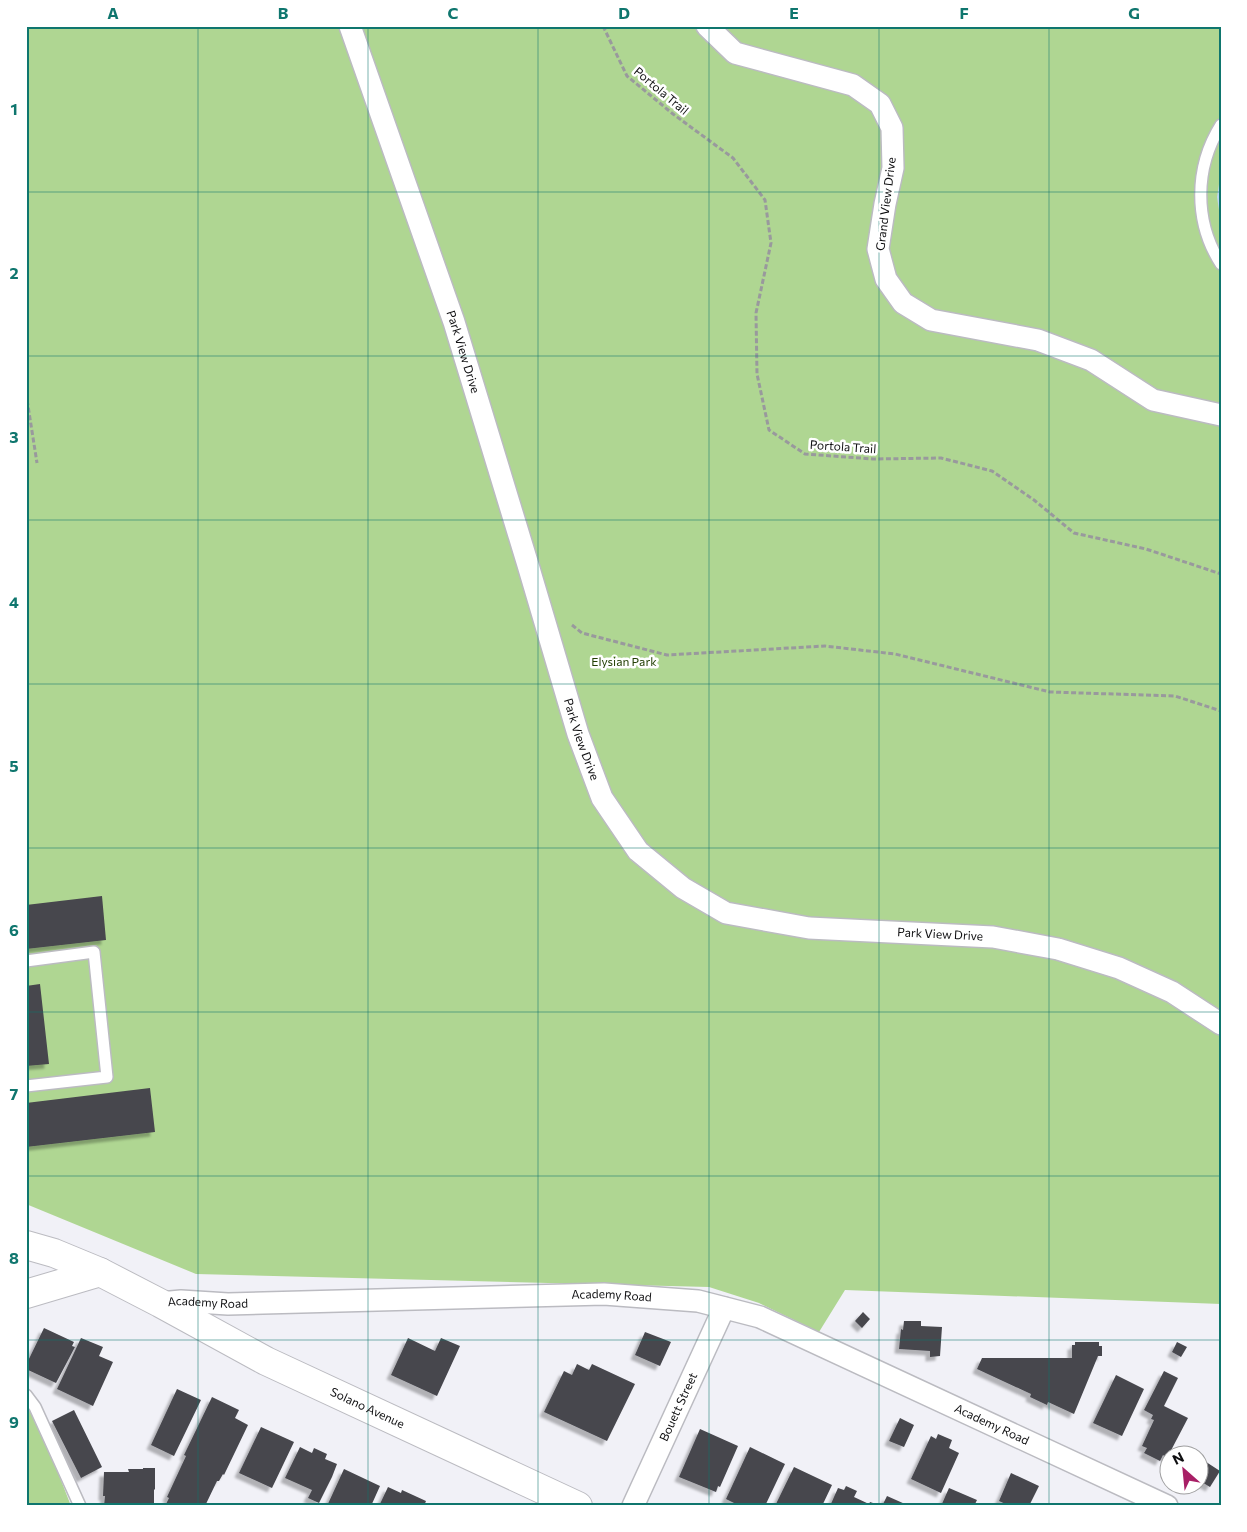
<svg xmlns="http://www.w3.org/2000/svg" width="1247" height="1532" font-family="Commissioner,sans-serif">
  <defs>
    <filter id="shadow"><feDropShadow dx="-4.5" dy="4.5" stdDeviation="1" flood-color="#0004"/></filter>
  </defs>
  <rect width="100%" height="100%" fill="#f1f1f7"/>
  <!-- green -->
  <path fill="#afd692" d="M26,26H1221V1304L845,1290L819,1332L759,1303L709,1287L196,1274L26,1204Z
    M26,1390L71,1506H26Z"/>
  <!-- water -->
  <path fill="#bbd7f2" d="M1221,171V223L1217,197Z"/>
  <!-- building -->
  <path fill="#47474d" filter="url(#shadow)" d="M102,896L106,940L26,949V905Z
    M40,984L49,1064L26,1066V986Z
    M150,1088L155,1132L26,1147V1103Z
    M863,1312L870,1319L862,1328L855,1321Z
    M904,1321H921V1326L942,1327L940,1356L930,1357V1351L899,1349L901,1329L903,1330Z
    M44,1328L74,1342L72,1346L75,1347L56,1383L26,1369V1365Z
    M645,1332L671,1342L660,1366L635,1355Z
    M81,1338L103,1347L99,1356L113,1362L93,1406L57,1389Z
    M408,1338L435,1351L441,1338L460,1346L437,1396L391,1375Z
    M1075,1342H1099V1346H1102V1356H1098L1074,1414L1048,1402L1047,1405L1030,1397L1031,1394L977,1369L982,1358H1072V1345H1075Z
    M1177,1342L1187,1347L1181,1357L1172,1352Z
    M577,1364L589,1370L592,1364L635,1384L607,1441L544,1412L564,1371L572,1375Z
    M1164,1371L1178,1378L1164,1406L1188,1418L1167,1458L1163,1455L1160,1461L1144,1453L1147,1448L1142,1446L1154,1420L1151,1419L1153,1415L1144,1410Z
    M1116,1375L1144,1389L1122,1436L1093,1423Z
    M177,1389L201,1400L174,1456L151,1445Z
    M212,1397L239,1410L235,1418L248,1425L224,1475L223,1474L219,1481H217L205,1506H165L169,1498L167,1497L186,1456L184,1455Z
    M74,1410L102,1467L81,1478L52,1421Z
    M900,1418L914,1425L904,1447L889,1441Z
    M261,1427L294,1442L272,1488L239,1473Z
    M700,1429L738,1446L720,1487L718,1486L716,1492L679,1477Z
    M938,1434L952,1440L949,1448L959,1453L941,1493L911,1479L931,1436L936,1439Z
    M300,1447L312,1453L314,1448L327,1454L325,1459L337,1464L332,1477L319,1503L308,1498L312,1490L285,1478Z
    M750,1447L785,1464L765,1506H740L726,1499Z
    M1200,1458L1220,1471L1210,1487L1200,1481Z
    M794,1467L832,1485L822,1506H775Z
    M143,1468H155V1490L154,1489V1506H104L105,1496H103L104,1472H129L128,1469H143Z
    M344,1469L380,1486L371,1506H327Z
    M1011,1473L1039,1486L1029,1506H1010L999,1501Z
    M846,1486L857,1491L854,1497L869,1504L870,1502L876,1504L875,1506H830L838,1488L844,1490Z
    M388,1487L401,1493L402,1490L426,1501L424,1506H379Z
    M949,1488L977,1500L974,1506H941Z
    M887,1496L905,1504V1506H882Z"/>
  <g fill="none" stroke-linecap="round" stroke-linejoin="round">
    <!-- service casing -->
    <g stroke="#bbbbc1" stroke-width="14">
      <path id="service" d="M1221,125C1194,168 1194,222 1221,264
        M26,961L94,952L107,1077L26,1086
        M26,1395L35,1407L80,1506"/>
    </g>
    <!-- minor casing -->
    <g stroke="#bbbbc1" stroke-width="24">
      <g id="minor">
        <path id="s1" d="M350,26L454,322L528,565L578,734L602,798L638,851L683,888L726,913L809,928L993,937L1058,949L1119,968L1172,992L1221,1024"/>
        <path d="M707,26L735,53L853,85L880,104L892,128L893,168L885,204L878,249L886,279L903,303L931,320L1038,340L1091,360L1153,400L1221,415"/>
        <path id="s2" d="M160,1303L181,1301L228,1304L604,1294L698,1301L760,1317L1167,1506"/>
        <path id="s3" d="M633,1506L724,1308"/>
      </g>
    </g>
    <!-- secondary casing -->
    <g stroke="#bbbbc1" stroke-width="30">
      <g id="secondary">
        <path id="s4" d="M26,1245L54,1253L100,1272L160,1303L266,1361L578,1506"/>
        <path d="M26,1294L100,1272"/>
      </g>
    </g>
    <!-- path -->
    <path stroke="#99999d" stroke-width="3" stroke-dasharray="5 2.5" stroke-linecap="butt" d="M603,26L627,76L673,114L733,158L765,200L771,243L756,313L757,374L769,430L805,454L873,459L941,458L992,471L1034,500L1074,533L1146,549L1221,574
      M26,393L37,463
      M572,625L582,633L667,655L825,646L895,654L1050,692L1175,696L1221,711"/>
    <!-- service -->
    <use href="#service" stroke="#fff" stroke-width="11"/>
    <!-- minor -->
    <use href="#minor" stroke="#fff" stroke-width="21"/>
    <!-- secondary -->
    <use href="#secondary" stroke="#fff" stroke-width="28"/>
  </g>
  <!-- grid -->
  <path fill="none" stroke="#0f766e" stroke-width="1" stroke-opacity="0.55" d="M198,26V1506M368,26V1506M538,26V1506M709,26V1506M879,26V1506M1049,26V1506M26,192H1221M26,356H1221M26,520H1221M26,684H1221M26,848H1221M26,1012H1221M26,1176H1221M26,1340H1221"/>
  <g text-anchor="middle" stroke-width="5" stroke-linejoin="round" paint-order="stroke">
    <!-- street labels -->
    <g font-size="12" fill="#0f0f11" stroke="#fff">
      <text transform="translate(661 91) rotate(40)" y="4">Portola Trail</text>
      <text transform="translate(886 204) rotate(-83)" y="4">Grand View Drive</text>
      <text dy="4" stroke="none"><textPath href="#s1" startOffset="345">Park View Drive</textPath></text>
      <text transform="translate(843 447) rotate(4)" y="4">Portola Trail</text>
      <text dy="4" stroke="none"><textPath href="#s1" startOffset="750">Park View Drive</textPath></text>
      <text dy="4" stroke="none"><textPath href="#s1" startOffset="1200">Park View Drive</textPath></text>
      <text dy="4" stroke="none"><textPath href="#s2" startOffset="452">Academy Road</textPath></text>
      <text dy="4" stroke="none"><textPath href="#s2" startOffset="48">Academy Road</textPath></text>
      <text dy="4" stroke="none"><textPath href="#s3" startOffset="109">Bouett Street</textPath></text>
      <text dy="4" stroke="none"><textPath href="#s4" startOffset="379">Solano Avenue</textPath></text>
      <text dy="4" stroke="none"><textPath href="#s2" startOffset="858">Academy Road</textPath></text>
    </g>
    <!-- park labels -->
    <g font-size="12" fill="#223e03" stroke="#fff">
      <text x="624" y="666">Elysian Park</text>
    </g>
  </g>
  <!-- border -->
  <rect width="1247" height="1532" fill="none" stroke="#ffffff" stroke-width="55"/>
  <!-- north arrow -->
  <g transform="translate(1184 1470) rotate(333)"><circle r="24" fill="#ffffff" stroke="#9f9fa0"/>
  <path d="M0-4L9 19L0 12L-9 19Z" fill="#a81f66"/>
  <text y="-8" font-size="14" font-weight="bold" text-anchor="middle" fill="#0f0f11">N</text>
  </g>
  <rect x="28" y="28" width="1192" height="1476" fill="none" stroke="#0f766e" stroke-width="2"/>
  <g font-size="16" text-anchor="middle" font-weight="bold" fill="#0f766e">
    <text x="113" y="19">A</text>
    <text x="283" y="19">B</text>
    <text x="453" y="19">C</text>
    <text x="624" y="19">D</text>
    <text x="794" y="19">E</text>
    <text x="964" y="19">F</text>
    <text x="1134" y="19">G</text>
    <text x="14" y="115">1</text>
    <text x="14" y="279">2</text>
    <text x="14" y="443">3</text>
    <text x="14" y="608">4</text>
    <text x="14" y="772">5</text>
    <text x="14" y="936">6</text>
    <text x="14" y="1100">7</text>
    <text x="14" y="1264">8</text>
    <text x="14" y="1428">9</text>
  </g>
</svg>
